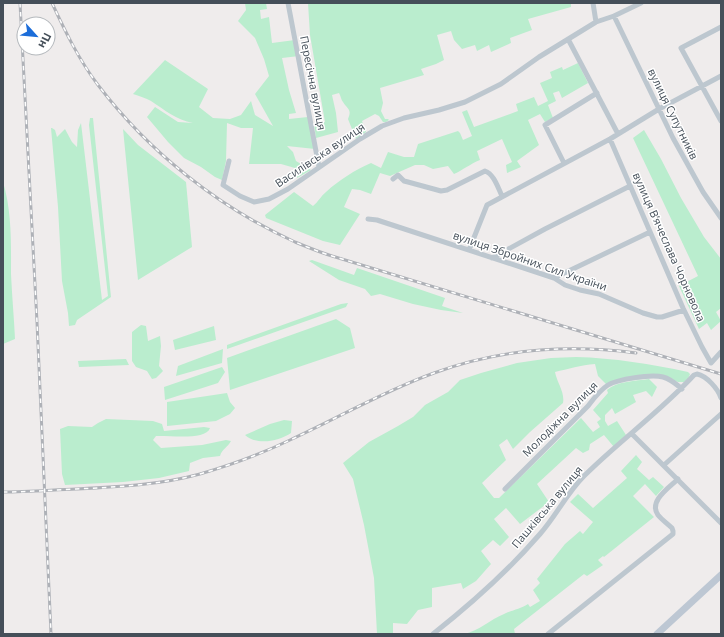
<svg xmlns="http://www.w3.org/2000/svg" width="724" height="637" font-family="'Open Sans',sans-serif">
  <rect width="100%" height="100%" fill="#efecec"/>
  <!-- green -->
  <path fill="#baedce" d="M245,3H266L267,9L260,10L261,19L269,17L272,43L295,40L299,56L282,58L289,90L296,113L289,114V119L308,117L315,149L287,146L293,152L296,161L311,170L297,178L295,168L281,164H249L253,128H241L227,123L226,161L222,180L215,177L201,167L184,158L168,142L147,117L155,107L178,122L193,123C176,120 165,110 151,101C146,98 139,96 133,94L165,60L208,89L199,107L213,118L230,119L241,115L251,101L255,115L273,126L255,94L269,76L264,59L255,38L238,21L246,10Z
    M308,3H571V7L528,19L532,30L510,38L511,43L491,52L489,45L477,51L475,45L462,49L454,40L451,31L437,35L444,60L436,64L421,69L424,75L380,88L383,103L381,111L385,119H388L389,120L386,122H383L379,116L375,114L362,121L366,132L356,139L348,119C352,109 348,110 343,102C341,100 341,96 339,93L332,95L336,113L338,132L316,138L314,124L325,122L310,35Z
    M578,63L588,83L562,98L559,91L553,93L556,101L548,105L553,118L545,122L540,114L528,120L539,145L517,161L521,167L507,173L506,165L512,162L502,139L477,151L480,160C470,164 463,170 454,174L448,166L433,169L424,165H415L390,176L380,173L371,194L360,190L352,189L344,207L360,214L340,245L323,241L266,218L265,215L294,192L313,206C318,202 321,196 326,192C339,180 355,170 371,163L381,168L388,152L404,157H414L418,144L458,131L460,133L463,140L472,136L462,112L467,110L474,127L518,111L516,104L534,97L538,106L548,101L540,83L552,78L550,72L562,67L563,70Z
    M90,118H93L111,297L77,320L75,325L69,326L68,313L62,281L58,207L51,128H52L55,130L57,137L65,129L72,142L77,147L78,130L81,123L102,300L108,296L89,125Z
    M123,129L138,145L186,182L192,247L138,280Z
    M644,130L661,159L681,198L704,237L721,259V308L716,312L721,321L711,330L707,323L699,329L679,286L698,276L633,138Z
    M3,182C12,212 11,243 11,274C12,296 14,318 15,339L3,344Z
    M312,260L354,275L357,268L445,298L442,306L463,313L441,310L413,304L380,294L371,296L365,289L339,280L309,261Z
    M348,303L346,307L227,349V345L341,304Z
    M336,319L350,328L355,348L230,390L227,358Z
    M141,325L146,326L148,341L160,336L161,346L159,366L163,371L156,378L152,379L147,371L136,367L132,361V332Z
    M214,326L216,340L175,350L173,340Z
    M223,349L222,363L176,376L178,366Z
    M576,357C614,358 651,364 688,372L690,374L688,379L684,382H678L665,376L606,384L598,376L595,364C581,365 568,369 555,372C557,383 565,392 563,403L530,432L513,449L507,439L499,445L506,460L482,483L494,498H499L581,418L593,432L600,427L597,422L601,419L593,410L608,393L607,390C617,381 636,381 649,379L657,387L652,397L646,391L633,395L636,402L615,414L612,408L605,415V421L608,426L617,421L626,435L614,447L604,435L590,444L589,450L583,453L576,448L537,484L549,502L520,524L506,508L494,519L509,537L500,546L493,540L481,551L491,564L476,581L463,589L461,583L432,588V607L418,610L407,624L393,623V634H377L374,578L364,525L353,479L343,463L369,442L398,426L413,417L425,405L448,392L460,380L481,373L517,363L551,358Z
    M126,359L129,365L79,367L78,361Z
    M222,367L225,372L218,383L165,400L164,387Z
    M227,393L230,402L235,408L230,414L216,421L167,426V402Z
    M106,419L153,421L162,424L164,431L204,427L210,428C206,441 168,435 156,436L153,440L161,448L202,445L226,440L231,441C228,447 222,449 220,456L203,458L190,463L189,471L159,478L123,482L65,485L62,474L60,429L68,426L92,427L98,423Z
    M284,420L292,421L291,433C279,441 257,446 245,435L270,424Z
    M636,455L642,462L637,469L649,480L653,477L664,487L656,496L645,484L633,496L654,517L604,557L603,556L598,560L603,565L587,576L584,574L514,629L515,634H464C479,631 491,619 504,614C513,610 520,609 528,604L530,607L540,601L533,590L540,583L537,579L565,544L580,531L583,534L593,522L570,502L578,494L593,508L627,478L621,471Z"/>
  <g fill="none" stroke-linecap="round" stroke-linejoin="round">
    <!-- minor -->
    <path stroke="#bdc7cf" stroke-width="5" d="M288,3L319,167
      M593,3L596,22
      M614,16L673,138L703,192L721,218
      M721,27L681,48L721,121
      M568,39L618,134
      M610,139L683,308L702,347L711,363L721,352
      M229,161L223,185L240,196L254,202L269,199L288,189L360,139L382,126L404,118L439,110L465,102L501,84L539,57L596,22L614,16L641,3
      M564,163L545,125L597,93
      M393,179L398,175L404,181L408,182L441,191L447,190L485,171C494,174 498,188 502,196
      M368,219L377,220L554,278L565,285L580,290L599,294L643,313L657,317H662L684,310
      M469,250L487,205L610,139L659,109L721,76
      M492,258L545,229L630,186
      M554,278L650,232
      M632,434L721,523
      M664,465L721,414
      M505,489L588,406C594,398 600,390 608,385C618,379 651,374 663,377C671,379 676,384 682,389
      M433,634C471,604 508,571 540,534C556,516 567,493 584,476C619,441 660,412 694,375L697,374C707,376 718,389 721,398
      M548,634L673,534V531L672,528C668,524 662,520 658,515C648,501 670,487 678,479"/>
    <!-- secondary -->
    <path stroke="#bdc7d3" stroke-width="7" d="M657,634L721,575"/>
    <!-- rail casing -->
    <g stroke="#aeb1b7" stroke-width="3">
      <path id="rail" d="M20,3L37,322L51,634
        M52,3C65,31 79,60 98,85C149,152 218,207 295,242C307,247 319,252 332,256L721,374
        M3,492C27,492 51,490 76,489C117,487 160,485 200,474C231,465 261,454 290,440C338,418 384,391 434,373C499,349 567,344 636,353"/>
    </g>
    <!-- rail -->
    <use href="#rail" stroke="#fff" stroke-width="1.5" stroke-dasharray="4.5" stroke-linecap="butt"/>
  </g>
  <g text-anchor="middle" stroke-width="3" stroke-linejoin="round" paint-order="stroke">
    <!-- street labels -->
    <g font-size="11" fill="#454f59" stroke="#fff">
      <text transform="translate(313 83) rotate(79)" y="4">Пересічна вулиця</text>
      <text transform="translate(673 114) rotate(64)" y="4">вулиця Супутників</text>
      <text transform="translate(320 155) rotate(-34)" y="4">Василівська вулиця</text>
      <text transform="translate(669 247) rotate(66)" y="4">вулиця Вʼячеслава Чорновола</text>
      <text transform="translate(530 261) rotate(19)" y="4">вулиця Збройних Сил України</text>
      <text transform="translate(560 419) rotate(-45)" y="4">Молодіжна вулиця</text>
      <text transform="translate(547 507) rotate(-50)" y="4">Пашківська вулиця</text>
    </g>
  </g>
  <!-- border -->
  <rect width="724" height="637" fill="none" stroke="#454f59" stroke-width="8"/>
  <!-- north arrow -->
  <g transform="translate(36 36) rotate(117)"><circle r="19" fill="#ffffff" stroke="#b5b9bd"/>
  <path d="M0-3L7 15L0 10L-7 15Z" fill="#1c6dd9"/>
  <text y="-6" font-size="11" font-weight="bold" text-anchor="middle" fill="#454f59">Пн</text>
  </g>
</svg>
